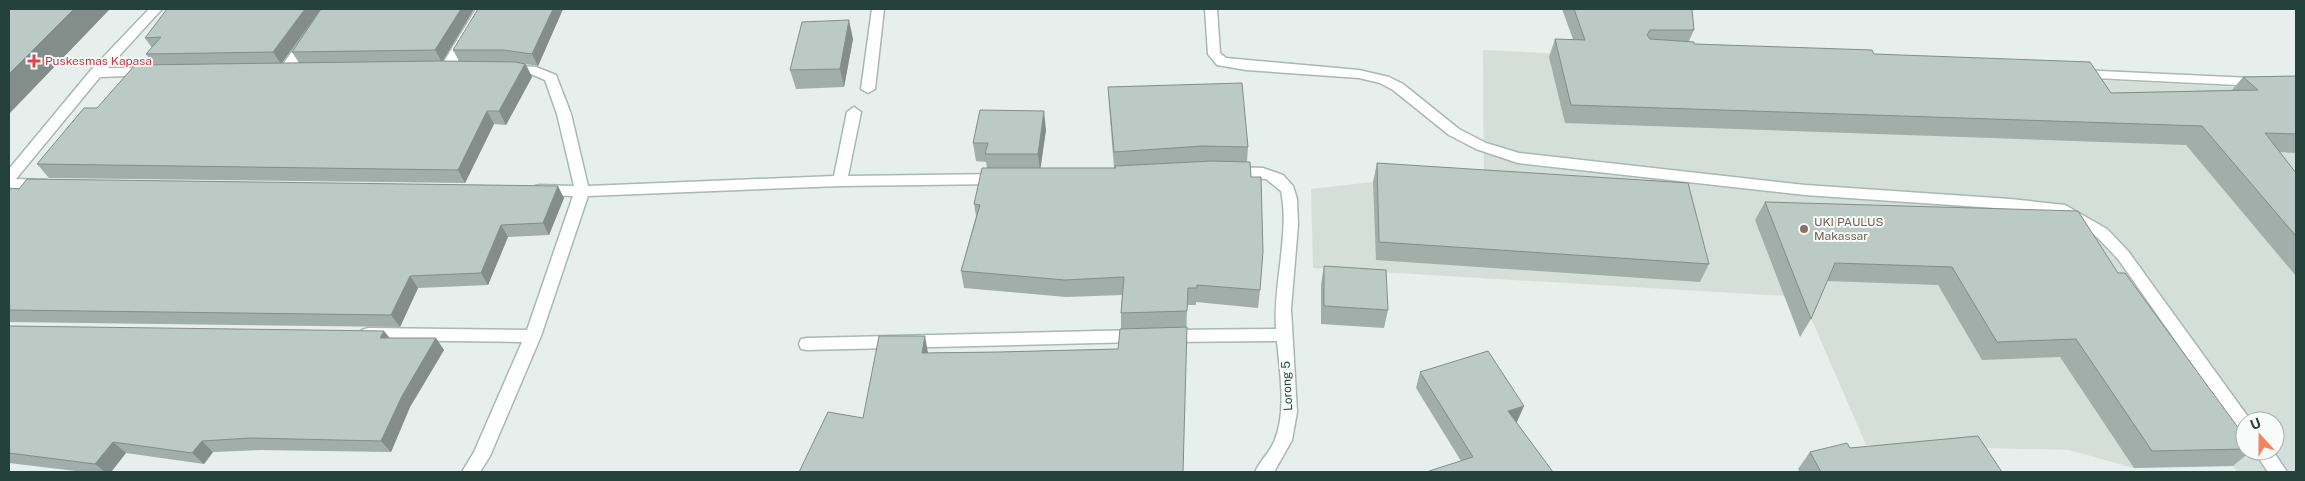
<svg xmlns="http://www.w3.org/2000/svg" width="2305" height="481" font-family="'Public Sans',sans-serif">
  <rect width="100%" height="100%" fill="#e6efeb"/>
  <!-- built -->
  <path fill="#d4dfda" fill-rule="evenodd" d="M1483,50L2296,90V472H2237L2233,466L2134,468L2069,450L1866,445L1802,297L1313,268L1311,189L1373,182L1484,189ZM2245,421H2275V451H2245Z"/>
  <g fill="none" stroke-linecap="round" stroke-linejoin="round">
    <!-- lane casing -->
    <g stroke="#a8b8b2" stroke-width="3">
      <path id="lane" d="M2079,70L2296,80V88L2074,77L2072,74L2074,71Z"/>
    </g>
    <!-- street casing -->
    <g stroke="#a8b8b2" stroke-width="3">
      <path id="street" d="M149,9H162L108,68H149L156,72L154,75L100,77L16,179L47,180L49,184L47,188L9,189V169L91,70Z
        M322,9H334L291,73H281L279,70Z
        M476,9H488L452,71H442L440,68Z
        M872,9H884L875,89L868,93L861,89Z
        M1205,9H1217L1220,53L1226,58L1359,70L1389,77L1403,84L1459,129L1486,143L1519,153L1805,185L2010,199L2065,205L2107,229L2128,251L2251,421H2245V433L2239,431L2118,259L2097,237L2062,215L2010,209L1805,195L1518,163L1476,149L1449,135L1393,90L1380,83L1359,78L1246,70L1217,65L1208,54Z
        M509,65L536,67L556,75L571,114L588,186L834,176L847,112L854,107L861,112L848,176L1000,174L1005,175L1007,179L1005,183L1000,184L840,186L588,196L541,336L490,456L480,472H462L474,452L522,342L368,340L362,338L360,334L362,330L368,328L527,330L573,196L540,195L535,194L533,190L535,186L540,185L574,186L557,114L545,80L531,74L504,72L502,69Z
        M1230,167L1263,168L1283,175L1293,186L1297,199L1298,225L1291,309L1297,412L1292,440L1274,472H1255C1260,461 1269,453 1274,442C1287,412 1280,373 1277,341L1166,342L1160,341L1158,336L1160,331L1166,330L1276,329C1273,284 1290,232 1281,191L1266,179L1225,176L1223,172L1225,168Z
        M1138,330L1144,331L1146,336L1144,341L1138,342L807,350L801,349L799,344L801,339L807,338Z
        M2254,451H2273L2287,472H2268Z"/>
    </g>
    <!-- lane -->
    <use href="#lane" fill="#fff" fill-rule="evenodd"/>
    <!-- street -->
    <use href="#street" fill="#fff" fill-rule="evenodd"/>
  </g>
  <!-- wall -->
  <path fill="#a1aea9" d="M321,9H474L443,61H459L453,50L563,9L538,66L526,64L532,77L506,125L494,124L465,183L49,178L37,164L97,108L154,65L146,54L152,48L145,38L321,9L282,63H299L292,52Z
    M1562,9H1692L1694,30L1689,41L1694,44L1874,54L2111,93L2232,90L2243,77L2296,76V153L2280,152L2296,173V276L2186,145L1565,123L1549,57L1555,39H1573Z
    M853,39L844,87L796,89L790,70Z
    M1108,87L1248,147L1247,162L1260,290L1258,308L1196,302V305H1187L1183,472L863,418L928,353L999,352L1118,349L1121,329V313L1122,295L1066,297L964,288L961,271L976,216L974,204L987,168L986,162L976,161L973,143L1046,130L1040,168H1114L1109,105Z
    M1377,163L1709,264L1700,282L1376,260L1373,182Z
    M9,188L564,198L549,235L508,237L488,285L418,288L400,327L9,322Z
    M1765,202L2118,273L2245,437V451H2251L2233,466L2134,468L2060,357L1982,360L1938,285L1827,281L1811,319L1800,337L1755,220Z
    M1324,266L1388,310L1384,328L1321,324V284Z
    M9,326L389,338L444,350L410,407L391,452L261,450L213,452L204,464L126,453L111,472H84L9,463Z
    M1420,372L1517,422H1516L1553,472L1461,461L1416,388Z
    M1850,448L2002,472H1800L1798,469L1810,452Z"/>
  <!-- shaded-wall -->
  <path fill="#838d89" d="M74,9H110L9,114V74Z
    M305,9H321L281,64L273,52Z
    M461,9H474L442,62L435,50Z
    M553,9H563L538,66L532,54Z
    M849,20L853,39L844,87L840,69Z
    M525,64L532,77L506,125L499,111Z
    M487,111L494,124L465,183L458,170Z
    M1044,111L1046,130L1040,172L1038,154Z
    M558,186L564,198L549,235L543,223Z
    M501,225L508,237L488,285L481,273Z
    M410,276L418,288L400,327L391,315Z
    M384,331L393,342L380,338Z
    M925,336L928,353H922Z
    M436,338L444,350L410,407L391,452L381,441L402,396Z
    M1524,406L1517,422L1502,427L1508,411Z
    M202,441L213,452L204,464L192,453Z
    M113,442L126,453L111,472H105L95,464Z"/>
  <!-- building -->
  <path fill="#bbcac4" stroke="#838d89" d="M9,9H74L9,74Z
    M167,9H305L273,52L146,54L161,37L145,38Z
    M321,9H461L435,50L292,52Z
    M478,9H553L532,54L503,50H453Z
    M1574,9H1692L1694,30H1650L1647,35L1650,39L1694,42V44L1872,50L1874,54L2090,62L2111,93L2258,90L2243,77L2296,76V134L2265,133L2296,173V236L2202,126L1571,105L1555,39L1585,40Z
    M849,20L840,69L790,70L802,22Z
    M440,61L515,62L525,64L499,111H487L458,170L37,164L84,108H97L135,65Z
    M1242,83L1248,147L1203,146L1114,152L1108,87Z
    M980,110L1044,111L1038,154H985L988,143H973Z
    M1212,161L1250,162L1251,177H1261L1263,252L1260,290L1197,285V288H1188L1187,311L1121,313L1124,277L1065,280L961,271L980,205L974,204L982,168H1116L1115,166Z
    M1377,163L1688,183L1709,264L1379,242Z
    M27,179L558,186L543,223L501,225L481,273L410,276L391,315L9,310V188L19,189Z
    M1765,202L2078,211L2118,273H2125L2245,437V449L2152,451L2076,339L1997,342L1952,267L1835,263L1811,319Z
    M1324,266L1386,270L1388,310L1324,306Z
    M9,326L384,331L380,338H436L402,396L381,441L250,438L202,441L192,453L113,442L95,464L9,453Z
    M1187,327L1183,472H799L828,412L863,418L879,336H925L922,353L999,352L1118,349L1120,329Z
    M1488,351L1524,406L1508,411L1553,472H1426L1473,457L1420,372Z
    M1978,436L2002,472H1821L1810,452L1847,443L1850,448Z"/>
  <!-- markers -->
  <path fill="#e0444e" stroke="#f7fbf9" stroke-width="2" d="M31.5 53.5h5v5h5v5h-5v5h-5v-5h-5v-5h5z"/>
  <circle fill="#8d6e63" stroke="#f7fbf9" stroke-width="2" cx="1804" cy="229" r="5"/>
  <g text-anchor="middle" stroke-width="4" stroke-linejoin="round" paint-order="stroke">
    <!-- health labels -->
    <g font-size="12" fill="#be3a42" stroke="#f7fbf9" text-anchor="start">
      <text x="45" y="65">Puskesmas Kapasa</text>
    </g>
    <!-- education labels -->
    <g font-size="12" fill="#785e54" stroke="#f7fbf9" text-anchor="start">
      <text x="1814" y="226">UKI PAULUS<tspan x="1814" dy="14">Makassar</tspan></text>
    </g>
    <!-- street labels -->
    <g font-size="12" fill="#24423a" stroke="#f7fbf9">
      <text transform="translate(1287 386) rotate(-93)" y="4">Lorong 5</text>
    </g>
  </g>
  <!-- border -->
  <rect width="2305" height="481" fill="none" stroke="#24423a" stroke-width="20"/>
  <!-- north arrow -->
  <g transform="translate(2260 436) rotate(339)"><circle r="24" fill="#f7fbf9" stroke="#a3b1ad"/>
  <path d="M0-4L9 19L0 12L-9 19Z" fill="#f4845f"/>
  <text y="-8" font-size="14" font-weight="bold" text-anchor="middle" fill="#24423a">U</text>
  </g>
</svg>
